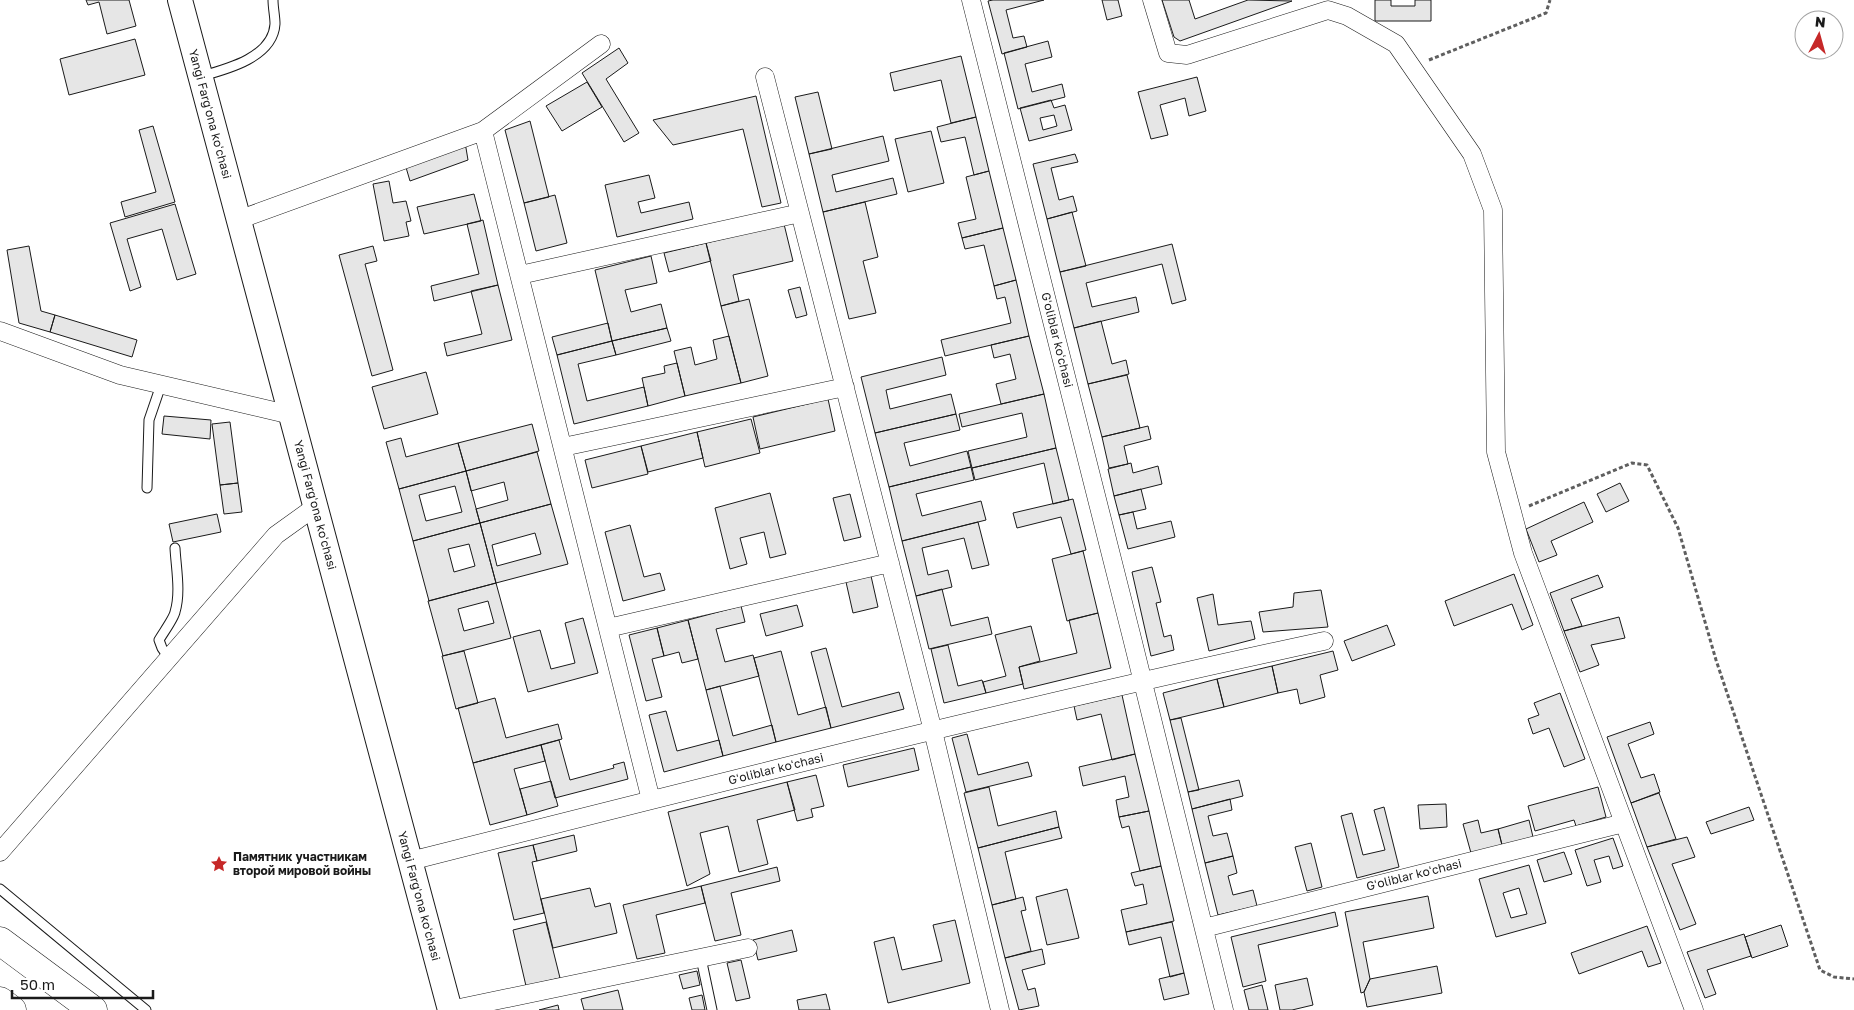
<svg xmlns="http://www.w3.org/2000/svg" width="1854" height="1010" font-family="'Golos Text',sans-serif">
  <rect width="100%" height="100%" fill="#fff"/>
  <!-- building -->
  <path fill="#e6e6e6" stroke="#1a1a1a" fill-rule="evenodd" d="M86,0H129L136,26L107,34L99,2L88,5Z
    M993,0H1044L1006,10L1013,38L1024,36L1027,47L1002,54L988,1Z
    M1102,0H1118L1122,16L1107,20Z
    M1162,0H1189L1195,19L1248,0L1292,1L1180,41L1174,37Z
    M1375,0H1391V6H1415V0H1431V21H1375Z
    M135,39L145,75L69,95L60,59Z
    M1048,41L1052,57L1025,64L1032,92L1062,84L1065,97L1018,109L1004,53Z
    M619,48L628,63L606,79L639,133L624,142L582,73Z
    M961,56L976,117L951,123L941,80L894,91L890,73Z
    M1197,77L1206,111L1189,116L1185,98L1160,105L1168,135L1151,139L1138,92Z
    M587,82L602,107L562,131L546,106Z
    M818,92L832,149L809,154L795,97Z
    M756,96L781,203L762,207L743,129L673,145L653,120Z
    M1051,100L1054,108L1065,105L1072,130L1029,141L1020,108ZM1054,115L1057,126L1043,130L1040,118Z
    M976,117L989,171L974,175L965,137L941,142L937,127Z
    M530,121L549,197L524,203L505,130Z
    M153,126L175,202L125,217L121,202L156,192L139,130Z
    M931,131L944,183L908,192L895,139Z
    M883,136L889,161L832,175L836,192L893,178L897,194L823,212L809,154Z
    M465,142L468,160L410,181L405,164Z
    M1075,154L1078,162L1051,168L1059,200L1073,196L1077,211L1047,219L1033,164Z
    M989,171L1003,228L962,238L958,223L976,219L966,177Z
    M649,175L655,198L638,202L641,213L689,202L693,219L617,237L605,185Z
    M389,181L393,203L406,201L411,221L406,222L409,236L384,241L373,184Z
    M474,194L481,221L424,234L417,207Z
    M555,195L567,243L536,251L524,203Z
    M865,202L878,257L863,261L876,313L849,319L823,212Z
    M175,204L196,274L177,280L162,229L127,239L141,287L130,291L110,223Z
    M1072,212L1086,266L1060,272L1047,219Z
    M483,220L498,285L434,301L431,286L479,274L467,224Z
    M784,224L793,261L733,275L739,301L721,306L706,243Z
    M1003,228L1016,280L994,286L984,245L965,249L962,238Z
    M706,243L711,261L669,272L664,253Z
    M1172,244L1186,300L1172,304L1162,264L1086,283L1092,307L1136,297L1139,312L1074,328L1060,272Z
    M29,246L41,311L55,315L50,332L19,323L7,250Z
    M373,246L377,261L365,264L393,370L372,376L339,255Z
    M651,256L657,283L625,290L631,312L661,304L667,328L612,341L595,270Z
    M1016,280L1029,336L945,356L941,340L1011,323L1005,297L997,299L994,286Z
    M498,285L512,340L447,356L444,343L482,334L471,291Z
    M800,287L807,315L796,318L788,290Z
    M749,299L768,376L741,383L721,306Z
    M55,315L137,340L132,357L50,332Z
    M1101,321L1112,364L1126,360L1129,374L1088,384L1074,328Z
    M608,323L612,341L557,355L552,337Z
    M667,328L671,341L616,355L612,341Z
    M729,336L741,383L685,396L674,351L691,347L695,365L717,359L713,340Z
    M1029,336L1044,394L1001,404L996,384L1016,379L1010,354L994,358L991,345Z
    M612,341L616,355L578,364L587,401L644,387L648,406L574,424L557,355Z
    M942,357L946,375L886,390L890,409L951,394L956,414L875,433L861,377Z
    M677,363L685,396L648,406L642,378L665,373L664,366Z
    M426,372L438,414L384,429L372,387Z
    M1127,375L1140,428L1102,437L1088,384Z
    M1044,394L1056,448L972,468L968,451L1027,437L1022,413L962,427L959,414Z
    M828,399L835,431L760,449L753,417Z
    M956,414L960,430L904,443L910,466L967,451L971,467L889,487L875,433Z
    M164,416L211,420L210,439L162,434Z
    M751,419L760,453L705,467L697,432Z
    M230,422L238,483L220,485L212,424Z
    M532,424L539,451L466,471L458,443Z
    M1148,426L1151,439L1124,446L1128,464L1109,468L1102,437Z
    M697,432L703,458L648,472L641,446Z
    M401,438L406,457L458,443L466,471L399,489L386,442Z
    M641,446L648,474L592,488L585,460Z
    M1056,448L1069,500L1053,504L1044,463L975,480L972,468Z
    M537,452L551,504L480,523L476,509L508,500L504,482L471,491L466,471Z
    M1131,463L1133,473L1158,466L1162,484L1114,496L1108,469Z
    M971,467L974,480L916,494L922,516L981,501L986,520L902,541L889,487Z
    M466,471L480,523L413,541L399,489ZM455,486L462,512L426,521L419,495Z
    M238,483L242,512L224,514L220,485Z
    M1620,483L1629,501L1606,512L1597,494Z
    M1141,489L1146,509L1119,515L1114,496Z
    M770,493L786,554L770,558L764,532L740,538L747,564L730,569L715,508Z
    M850,494L861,537L844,541L833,498Z
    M1073,499L1086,550L1071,554L1061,517L1017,528L1013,513Z
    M1584,502L1593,522L1551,541L1557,555L1539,562L1526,529Z
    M551,504L568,564L496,583L480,523ZM535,533L541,554L497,566L492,545Z
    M1133,512L1137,529L1171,521L1175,537L1128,549L1119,515Z
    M217,514L221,532L173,542L169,524Z
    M978,522L989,565L972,569L964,538L922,548L928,575L948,570L952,587L916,596L902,541Z
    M480,523L496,583L429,601L413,541ZM469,544L475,566L454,572L448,549Z
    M630,525L644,577L660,573L665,590L623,601L605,532Z
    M1083,551L1098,613L1067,621L1052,559Z
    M1152,567L1161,602L1156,603L1164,637L1171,635L1174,650L1151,656L1132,572Z
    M1514,574L1533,625L1522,630L1512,604L1454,626L1445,601Z
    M1598,575L1603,587L1571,599L1582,626L1564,631L1550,593Z
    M871,576L878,607L853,613L846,582Z
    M496,583L511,638L443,656L428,601ZM488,601L494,623L464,631L458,609Z
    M942,589L951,626L988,617L992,634L929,649L916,596Z
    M1321,590L1328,627L1263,632L1259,612L1293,607L1294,593Z
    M1213,594L1218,625L1251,621L1255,639L1209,651L1197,598Z
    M797,605L803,626L766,636L760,614Z
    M741,606L745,622L716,629L725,662L753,655L759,676L706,690L688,620Z
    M1098,613L1111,668L1024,689L1019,667L1077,653L1069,620Z
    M1619,617L1625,638L1591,645L1599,665L1580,672L1564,631Z
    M583,618L598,673L528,692L513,637L540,630L551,669L575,663L565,623Z
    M688,620L698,659L682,663L679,652L664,656L657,628Z
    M1387,625L1395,645L1352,661L1344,641Z
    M1031,626L1040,661L1019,667L1023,684L986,693L983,682L1006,676L995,635Z
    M657,628L664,656L652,659L662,697L646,701L629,635Z
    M948,645L958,686L982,680L986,693L944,703L931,649Z
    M826,648L842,707L899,692L904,709L831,728L811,652Z
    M464,651L478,703L456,709L442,656Z
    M781,651L798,715L826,707L831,728L776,742L754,658Z
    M1333,651L1338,670L1320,675L1325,697L1300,704L1297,689L1278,693L1272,666Z
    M1272,666L1278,693L1224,707L1217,679Z
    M1217,679L1224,707L1170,720L1163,693Z
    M720,686L733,736L772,725L776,742L723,756L706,690Z
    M1560,693L1585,759L1564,767L1549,728L1533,734L1528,719L1539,715L1534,703Z
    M1122,695L1135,754L1112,760L1101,714L1077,720L1074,706Z
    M495,698L506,738L558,724L562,739L473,763L458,708Z
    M666,711L677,751L719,740L723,756L664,772L649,715Z
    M1181,718L1199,790L1188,792L1170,720Z
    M1650,722L1654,734L1628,744L1641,778L1654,774L1660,792L1631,803L1607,737Z
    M967,734L978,775L1028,762L1032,776L966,792L952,738Z
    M559,740L570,780L614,768L613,765L624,762L628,779L555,798L541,745Z
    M541,745L545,761L514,769L527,815L490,825L473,763Z
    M914,748L919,770L848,787L843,765Z
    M1135,754L1149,811L1119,817L1116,800L1129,797L1125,776L1083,786L1079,767Z
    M816,775L824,806L811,809L813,817L797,821L787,782Z
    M1239,780L1243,796L1192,809L1188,792Z
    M551,781L558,806L527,815L520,789Z
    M787,782L795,810L757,820L768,864L739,872L728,826L700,833L710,874L687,886L668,812Z
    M989,787L998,826L1056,811L1059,827L978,848L964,793Z
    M1598,787L1606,817L1576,826L1574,820L1535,831L1528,806Z
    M1659,793L1676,839L1647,847L1631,803Z
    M1230,799L1232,810L1208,816L1213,836L1227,833L1233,856L1205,863L1192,809Z
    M1446,804L1447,827L1420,829L1418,805Z
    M1384,807L1399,867L1357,878L1341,816L1352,813L1363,855L1385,850L1374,810Z
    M1749,807L1754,820L1711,834L1706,822Z
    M1149,811L1161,866L1140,871L1129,826L1122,828L1119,817Z
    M1478,820L1481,833L1498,829L1502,845L1471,853L1463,824Z
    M1529,820L1533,837L1502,845L1498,829Z
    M1059,827L1062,838L1005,852L1016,899L992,905L978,848Z
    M574,835L577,851L537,861L533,845Z
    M1687,837L1695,857L1672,864L1696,924L1680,930L1647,847Z
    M1613,838L1623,866L1613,869L1609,856L1594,860L1601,882L1587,886L1575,850Z
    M1311,843L1322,887L1307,891L1295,847Z
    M533,845L537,861L532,862L544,913L514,920L498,853Z
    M1564,852L1572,874L1544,882L1537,860Z
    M1233,856L1237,873L1228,876L1233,895L1253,890L1257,906L1218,915L1205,863Z
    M1529,865L1546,923L1496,937L1479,879ZM1519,888L1527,914L1511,918L1503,893Z
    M1161,866L1174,921L1126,932L1121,910L1147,904L1143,884L1135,886L1131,873Z
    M777,867L780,881L731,893L741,935L715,941L701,886Z
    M701,886L705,903L656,915L665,953L637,959L623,905Z
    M590,888L595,907L610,903L617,933L553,948L541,899Z
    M1067,889L1079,938L1047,945L1036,897Z
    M1428,896L1434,928L1363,942L1370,979L1364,992L1361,993L1345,912Z
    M1023,897L1026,910L1021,911L1031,951L1005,958L992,905Z
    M1335,912L1338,926L1258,945L1266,981L1243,987L1231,937Z
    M955,920L970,983L888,1003L874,942L894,937L902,970L942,961L933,925Z
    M546,922L560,978L526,986L513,930Z
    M1172,922L1184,973L1170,977L1161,937L1129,945L1126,932Z
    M1781,925L1788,946L1752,958L1745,937Z
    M1647,926L1661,963L1648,967L1642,951L1579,974L1571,953Z
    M792,930L797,951L758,960L753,940Z
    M1744,934L1751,956L1707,970L1716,994L1705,998L1687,952Z
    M1042,949L1045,964L1022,970L1028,990L1035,988L1039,1006L1019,1010L1005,958Z
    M741,960L750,998L736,1001L727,963Z
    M1437,966L1442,993L1367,1007L1364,992L1370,979Z
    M697,971L700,985L683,989L679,975Z
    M1184,973L1189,994L1164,1000L1159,979Z
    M1307,978L1313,1005L1292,1010H1280L1275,985Z
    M1262,985L1268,1010H1249L1244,990Z
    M618,990L623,1010H584L581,999Z
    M826,994L830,1010H799L797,1000Z
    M702,995L705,1010H692L689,998Z
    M558,1005L559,1010H539Z"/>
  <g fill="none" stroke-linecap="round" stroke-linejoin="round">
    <!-- lane casing -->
    <g stroke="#1a1a1a" stroke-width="11">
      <path id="lane" d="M202,76C228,69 273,57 275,24C275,16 273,8 273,0
        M147,488L149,420L161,385
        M169,658L162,648L159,640C163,633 174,618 175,612C181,592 176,568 175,548
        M0,889L146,1010
        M701,958L712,1010"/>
    </g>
    <!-- street casing -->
    <g stroke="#1a1a1a" stroke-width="19">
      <path id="street" d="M971,0L1131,634L1224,1010
        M1152,0L1168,53L1187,55L1328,10L1347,16L1396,44L1472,154L1493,210L1496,452L1523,553L1694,1010
        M601,44L483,131L651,800
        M765,77L933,731L1000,1010
        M238,220L483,131
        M520,275L800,213
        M0,331L120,375L291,415
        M563,447L845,387
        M608,628L890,563
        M0,852L276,535L315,507
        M410,861C714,784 1017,707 1324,641
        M1204,928L1624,823
        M450,1010L748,948"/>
    </g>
    <!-- secondary casing -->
    <g stroke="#1a1a1a" stroke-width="26">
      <path id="secondary" d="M180,0L450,1010"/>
    </g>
    <!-- highway casing -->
    <g stroke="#1a1a1a" stroke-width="29">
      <path id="highway" d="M0,941L93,1010
        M0,1001L12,1010"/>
    </g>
    <!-- path -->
    <path stroke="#5f5f5f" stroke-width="3" stroke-dasharray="4 2.5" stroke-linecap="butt" d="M1429,60L1546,13L1550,0
      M1529,506L1632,463L1647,465L1678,528L1716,660L1820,970L1834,977L1854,979"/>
    <!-- lane -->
    <use href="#lane" stroke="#fff" stroke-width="9"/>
    <!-- street -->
    <use href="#street" stroke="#fff" stroke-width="18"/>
    <!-- secondary -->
    <use href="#secondary" stroke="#fff" stroke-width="24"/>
    <!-- highway -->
    <use href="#highway" stroke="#fff" stroke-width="28"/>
  </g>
  <!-- icons -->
  <defs>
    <g id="sight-bare" transform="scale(1.35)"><path d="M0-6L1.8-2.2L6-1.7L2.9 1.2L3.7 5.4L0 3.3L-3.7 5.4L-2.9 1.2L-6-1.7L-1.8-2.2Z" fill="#c62828" stroke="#fff" stroke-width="2.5" paint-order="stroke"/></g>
  </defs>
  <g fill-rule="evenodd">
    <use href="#sight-bare" x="219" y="864"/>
  </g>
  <g text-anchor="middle" stroke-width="4" stroke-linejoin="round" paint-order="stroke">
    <!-- street labels -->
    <g font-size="12" fill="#1a1a1a" stroke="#fff">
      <text transform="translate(210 114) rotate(75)" y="4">Yangi Fargʻona koʻchasi</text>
      <text transform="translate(1057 340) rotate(76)" y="4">Gʻoliblar koʻchasi</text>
      <text transform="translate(315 505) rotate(75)" y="4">Yangi Fargʻona koʻchasi</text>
      <text transform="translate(776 769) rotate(-14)" y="4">Gʻoliblar koʻchasi</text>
      <text transform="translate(1414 875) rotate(-14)" y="4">Gʻoliblar koʻchasi</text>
      <text transform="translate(419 896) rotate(75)" y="4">Yangi Fargʻona koʻchasi</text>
    </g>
    <!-- poi labels -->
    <g font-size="12" font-weight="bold" fill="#1a1a1a" stroke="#fff" text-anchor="start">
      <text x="233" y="861">Памятник участникам<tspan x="233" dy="14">второй мировой войны</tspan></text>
    </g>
  </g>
  <!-- north arrow -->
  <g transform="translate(1819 35) rotate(6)"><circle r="24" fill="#ffffff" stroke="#a3a3a3"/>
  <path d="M0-4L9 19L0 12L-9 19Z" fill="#c62828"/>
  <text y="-8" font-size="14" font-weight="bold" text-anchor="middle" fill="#1a1a1a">N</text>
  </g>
  <!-- scale -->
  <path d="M12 990v8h141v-8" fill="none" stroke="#1a1a1a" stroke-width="2.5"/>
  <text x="20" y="990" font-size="15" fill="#1a1a1a" stroke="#ffffff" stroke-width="4" paint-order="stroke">50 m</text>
</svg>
